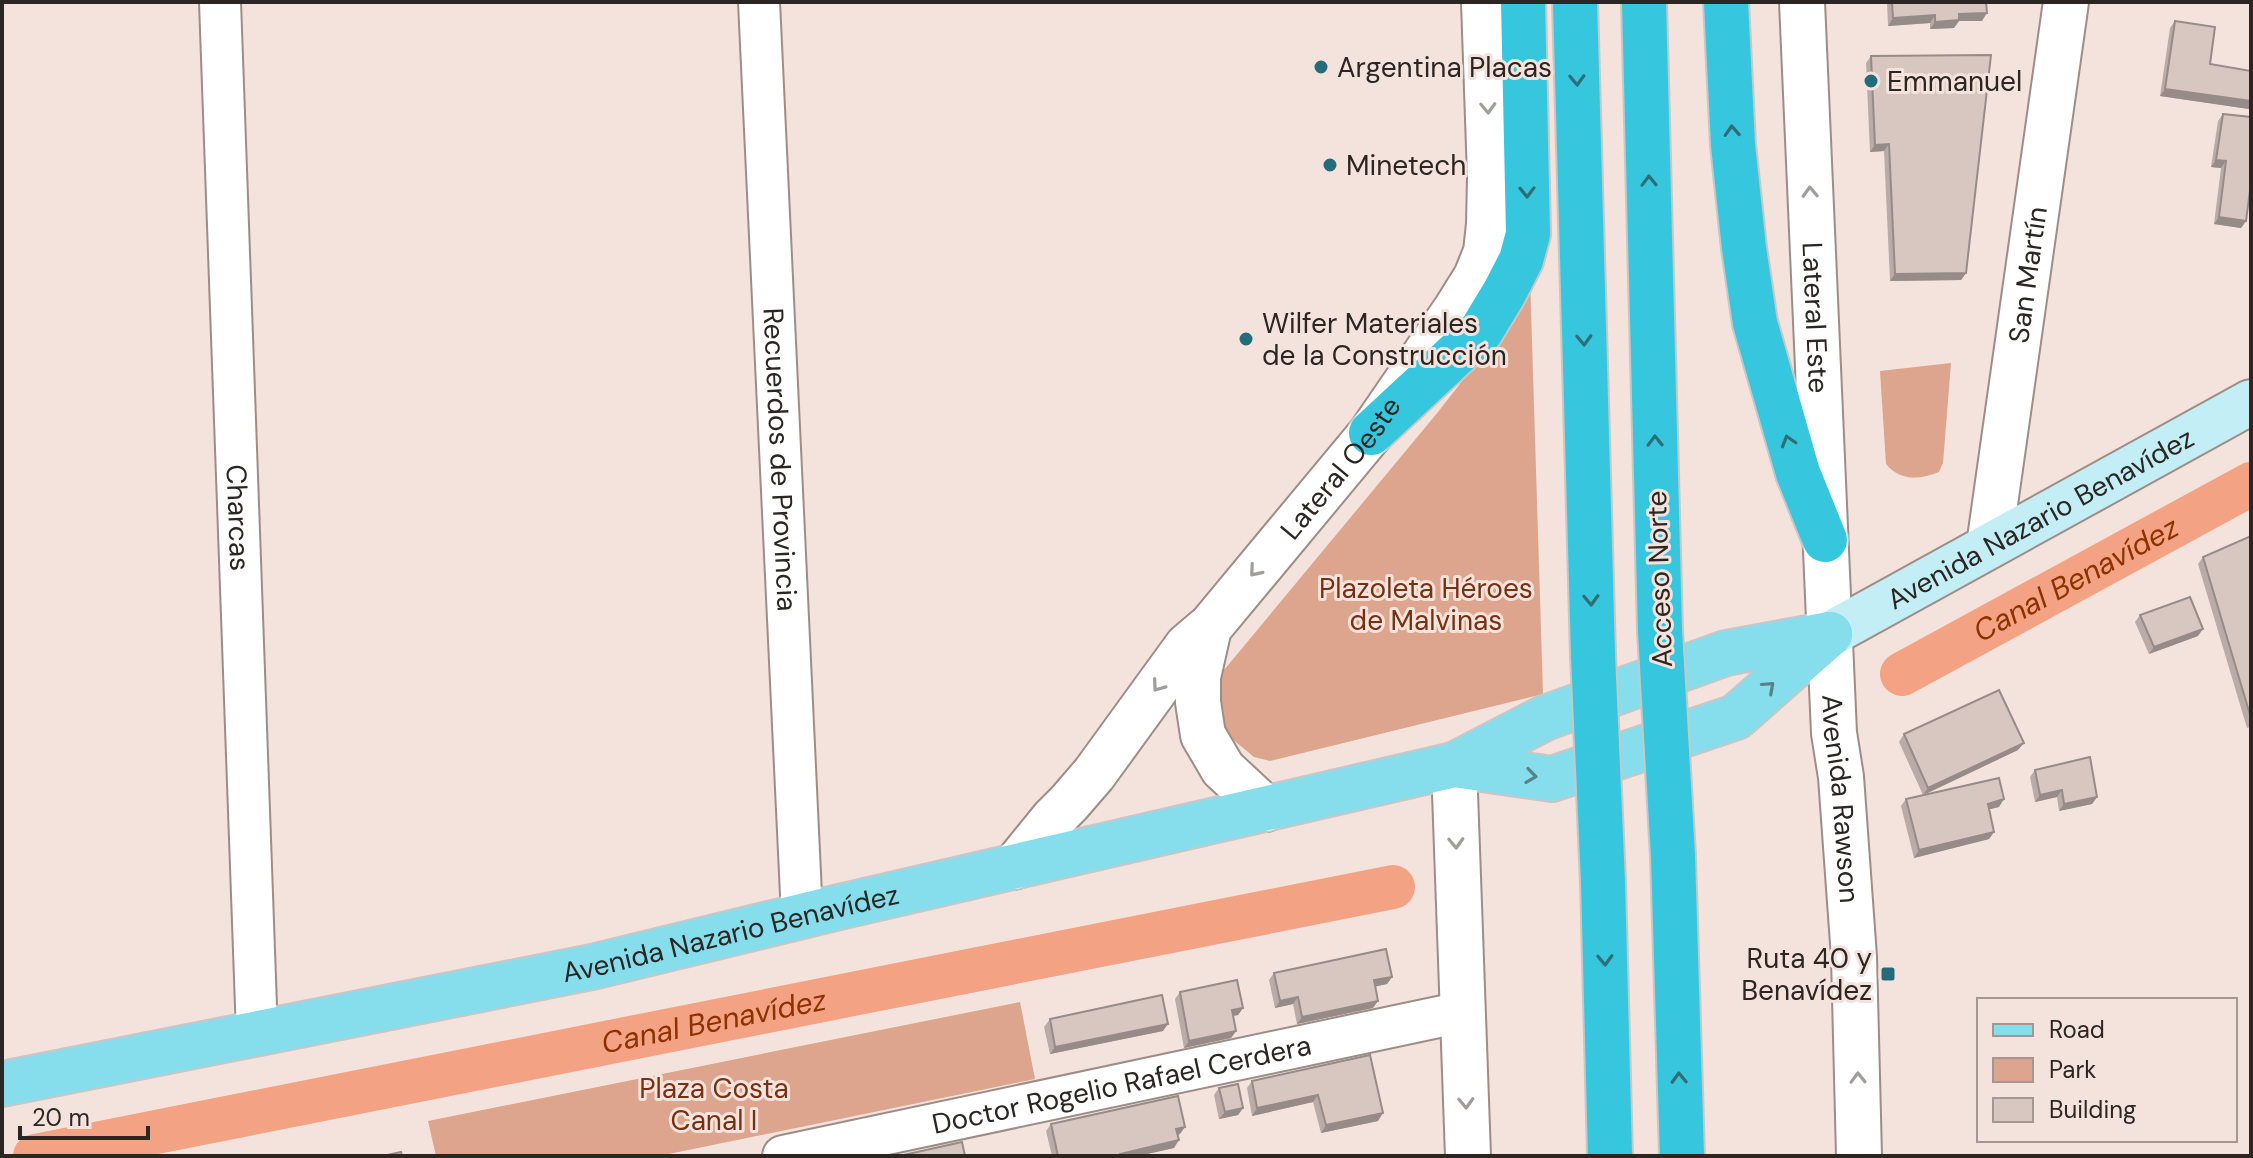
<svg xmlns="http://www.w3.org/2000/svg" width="2253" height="1158" font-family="'DM Sans',sans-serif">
  <rect width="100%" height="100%" fill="#f4e3dc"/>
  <!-- green -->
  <path fill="#dda48e" d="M1530,277L1543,694L1270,761L1254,757L1225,733L1216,689L1224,670L1438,412L1470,371Z
    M1951,363L1943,463L1939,472C1919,480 1900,481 1886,464L1880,371Z
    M1020,1002L1035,1079L659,1156H436L428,1121Z"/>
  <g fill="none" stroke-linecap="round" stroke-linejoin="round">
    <!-- canal -->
    <g stroke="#f3a383" stroke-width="44">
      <path id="s1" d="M1902,674L2251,484"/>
      <path id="s2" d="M35,1156L1393,887"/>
    </g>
    <!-- minor casing -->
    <g stroke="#9d8d87" stroke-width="44">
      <g id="minor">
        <path id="s3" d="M220,2L257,1034"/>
        <path id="s4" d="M759,2L802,916"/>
        <path id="s5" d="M783,1156L1462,1012"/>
      </g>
    </g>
    <!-- tertiary casing -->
    <g stroke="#9d8d87" stroke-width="48">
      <g id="tertiary">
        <path id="s6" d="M1802,2L1834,733L1841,777L1854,957L1859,1156"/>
        <path id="s7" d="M1989,546L2066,2"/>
        <path d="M1454,765L1468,1156"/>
        <path id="s8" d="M1266,809L1223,769L1203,735L1198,702V677L1209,628L1371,433L1456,309L1476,277L1486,252L1489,224L1490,177L1484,2"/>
        <path d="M1014,867L1053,819L1069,803L1094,774L1187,646L1207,629"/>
      </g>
    </g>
    <!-- secondary casing -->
    <g stroke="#9d8d87" stroke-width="48">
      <g id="secondary">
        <path id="s9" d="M1830,634L2251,402"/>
      </g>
    </g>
    <!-- primary casing -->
    <g stroke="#c8c7c6" stroke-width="48">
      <g id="primary">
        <path d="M1454,765L1552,779L1736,717L1830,634"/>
        <path id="s10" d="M2,1084L592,967L835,908L1454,765L1545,718L1726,653L1830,634"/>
      </g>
    </g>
    <!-- motorway casing -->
    <g stroke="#c8c7c6" stroke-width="48">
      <path id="motorway" d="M1575,2L1593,655
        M1644,2L1660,631
        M1726,2L1733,145L1744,248L1755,323L1798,473L1825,540
        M1371,433L1481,331L1504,293L1521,260L1528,234L1523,2
        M1673,856L1682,1156
        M1603,882L1610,1156"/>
    </g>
    <!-- minor -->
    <use href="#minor" stroke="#fff" stroke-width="40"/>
    <!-- tertiary -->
    <use href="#tertiary" stroke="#fff" stroke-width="44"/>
    <!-- secondary -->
    <use href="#secondary" stroke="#c3eef5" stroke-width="44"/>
    <!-- primary -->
    <use href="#primary" stroke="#86ddeb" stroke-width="44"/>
    <!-- motorway -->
    <use href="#motorway" stroke="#36c7de" stroke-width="44"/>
    <!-- motorway-bridge casing -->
    <g stroke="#c8c7c6" stroke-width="48" stroke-linecap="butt">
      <path id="motorway-bridge" d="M1660,631L1673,856
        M1593,655L1603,882"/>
    </g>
    <!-- motorway-bridge -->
    <use href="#motorway-bridge" stroke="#36c7de" stroke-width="44"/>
  </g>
  <!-- wall -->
  <path fill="#baaba6" d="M1887,2H1986L1982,21H1959L1954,28L1930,29V23L1888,26Z
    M2175,21L2210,64L2249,109L2160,96L2170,28Z
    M1871,56L1966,273L1961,280L1890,281L1884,151L1870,152L1866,63Z
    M2223,114L2246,221L2241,228L2214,224L2221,168L2211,167L2218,121Z
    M2251,536V727L2247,728L2198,564L2203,557Z
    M2140,615L2198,636L2149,654L2135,622Z
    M1904,734L2018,750L1926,794L1999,807L1989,809L1994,832L1989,839L1914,858L1901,806L1906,799L1923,795L1899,742Z
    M2035,770L2097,797L2092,804L2059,811L2057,797L2035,802L2030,777Z
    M1274,973L1392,977L1387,984L1375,986L1373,1008L1297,1024L1293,1004L1275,1008L1269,980Z
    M1180,992L1243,1008L1238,1015L1233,1016L1236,1031L1231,1038L1184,1048L1175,999Z
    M1050,1019L1163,1031L1050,1054L1044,1027Z
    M1370,1055L1378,1121L1321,1133L1313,1102L1252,1116L1247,1088L1252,1081Z
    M1219,1088L1243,1108L1238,1115L1219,1119L1214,1095Z
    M1051,1124L1180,1134L1178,1135L1174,1148L1138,1156H1052L1046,1131Z"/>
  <!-- shaded-wall -->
  <path fill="#978b87" d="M1987,13L1982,21H1959L1954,28L1930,29L1935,22L1959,14Z
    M1935,15L1930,23L1888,26L1893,18Z
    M2165,89L2251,101V106L2249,109L2160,96Z
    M1889,144L1884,151L1870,152L1875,145Z
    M2216,160L2226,161L2221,168L2211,167Z
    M2219,217L2246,221L2241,228L2214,224Z
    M1966,273L1961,280L1890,281L1895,274Z
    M2203,629L2198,636L2149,654L2154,647Z
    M2024,743L2018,750L1923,795L1928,788Z
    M2062,790L2057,797L2035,802L2040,795Z
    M2097,797L2092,804L2059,811L2064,804Z
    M2004,799L1999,807L1983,811L1988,804Z
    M1994,832L1989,839L1914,858L1919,850Z
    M1392,977L1387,984L1369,988L1374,980Z
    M1298,997L1293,1004L1275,1008L1280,1001Z
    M1378,1001L1373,1008L1297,1024L1302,1017Z
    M1243,1008L1238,1015L1227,1017L1232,1010Z
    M1168,1024L1163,1031L1050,1054L1055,1047Z
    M1236,1031L1231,1038L1184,1048L1189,1041Z
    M1318,1095L1313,1102L1252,1116L1257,1108Z
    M1243,1108L1238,1115L1219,1119L1225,1112Z
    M1383,1113L1378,1121L1321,1133L1326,1125Z
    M1185,1127L1180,1134L1171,1136L1176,1129Z
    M1179,1140L1174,1148L1138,1156H1119L1120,1154Z"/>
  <!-- building -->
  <path fill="#d8c7c1" stroke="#978b87" stroke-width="2" d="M1892,2H1986L1987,13L1959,14V20L1935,22V15L1893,18Z
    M2175,21L2215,27L2210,64L2251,71V101L2165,89Z
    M1991,55L1966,273L1895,274L1889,144L1875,145L1871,56Z
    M2223,114L2251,117V183L2246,221L2219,217L2226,161L2216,160Z
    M2251,536V718L2203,557Z
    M2190,597L2203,629L2154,647L2140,615Z
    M1999,690L2024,743L1928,788L1904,734Z
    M2090,757L2097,797L2064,804L2062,790L2040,795L2035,770Z
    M1999,778L2004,799L1988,804L1994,832L1919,850L1906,799Z
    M1386,949L1392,977L1374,980L1378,1001L1302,1017L1298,997L1280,1001L1274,973Z
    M1237,980L1243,1008L1232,1010L1236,1031L1189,1041L1180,992Z
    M1162,995L1168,1024L1055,1047L1050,1019Z
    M1370,1055L1383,1113L1326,1125L1318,1095L1257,1108L1252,1081Z
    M1238,1084L1243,1108L1225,1112L1219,1088Z
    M1178,1096L1185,1127L1176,1129L1179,1140L1120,1154V1156H1058L1051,1124Z
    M962,1142L965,1156H899Z
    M401,1152L402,1156H383Z"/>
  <!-- one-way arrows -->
  <defs><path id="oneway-chevron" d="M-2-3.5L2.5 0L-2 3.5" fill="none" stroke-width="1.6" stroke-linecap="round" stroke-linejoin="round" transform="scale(2)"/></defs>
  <g stroke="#306e77">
    <use href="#oneway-chevron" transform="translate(1577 80) rotate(88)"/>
    <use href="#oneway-chevron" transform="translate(1732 131) rotate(-93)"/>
    <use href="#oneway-chevron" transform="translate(1649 181) rotate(-91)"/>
    <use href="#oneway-chevron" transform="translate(1527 192) rotate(89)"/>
    <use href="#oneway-chevron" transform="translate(1584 340) rotate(88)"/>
    <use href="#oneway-chevron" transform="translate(1655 441) rotate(-91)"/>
    <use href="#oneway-chevron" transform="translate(1788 441) rotate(-107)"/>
    <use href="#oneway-chevron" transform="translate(1591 600) rotate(88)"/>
    <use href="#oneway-chevron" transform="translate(1605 960) rotate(88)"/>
    <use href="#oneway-chevron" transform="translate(1679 1078) rotate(-92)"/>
  </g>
  <g stroke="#a09d9c">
    <use href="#oneway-chevron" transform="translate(1488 108) rotate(88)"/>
    <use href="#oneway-chevron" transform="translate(1810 192) rotate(-92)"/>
    <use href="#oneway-chevron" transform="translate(1255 571) rotate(130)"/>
    <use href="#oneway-chevron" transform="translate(1158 686) rotate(126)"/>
    <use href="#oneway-chevron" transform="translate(1456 843) rotate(88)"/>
    <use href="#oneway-chevron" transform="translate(1858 1078) rotate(-91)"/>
    <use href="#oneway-chevron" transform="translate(1466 1103) rotate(88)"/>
  </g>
  <g stroke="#598287">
    <use href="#oneway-chevron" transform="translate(1769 687) rotate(-42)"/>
    <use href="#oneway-chevron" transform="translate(1531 776) rotate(8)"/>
  </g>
  <!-- markers -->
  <g fill="#246c79" stroke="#f4e3dc" stroke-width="3">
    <circle cx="1321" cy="67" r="8"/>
    <circle cx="1871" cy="81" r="8"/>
    <circle cx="1330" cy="165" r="8"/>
    <circle cx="1246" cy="339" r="8"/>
    <rect x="1880" y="966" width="16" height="16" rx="4"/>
  </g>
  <g text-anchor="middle" stroke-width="6" stroke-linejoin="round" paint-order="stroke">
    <!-- poi labels -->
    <g font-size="28" fill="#2c2623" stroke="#f4e3dc" text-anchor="start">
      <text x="1337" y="77">Argentina Placas</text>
      <text x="1887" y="91">Emmanuel</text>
      <text x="1346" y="175">Minetech</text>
      <text x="1262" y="333">Wilfer Materiales<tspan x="1262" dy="32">de la Construcción</tspan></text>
      <text x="1872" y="968" text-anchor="end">Ruta 40 y<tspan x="1872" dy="32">Benavídez</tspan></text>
    </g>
    <!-- street labels -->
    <g font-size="28" fill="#2c2623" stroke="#f4e3dc">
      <text dy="10" stroke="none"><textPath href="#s7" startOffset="274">San Martín</textPath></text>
      <text dy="10" stroke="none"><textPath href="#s6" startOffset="316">Lateral Este</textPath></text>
      <text dy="10" stroke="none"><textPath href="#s4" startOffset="458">Recuerdos de Provincia</textPath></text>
      <text dy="10" stroke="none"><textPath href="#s8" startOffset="414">Lateral Oeste</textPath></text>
      <text dy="10" stroke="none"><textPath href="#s3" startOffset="516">Charcas</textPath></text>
      <text dy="10" stroke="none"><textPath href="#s9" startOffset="240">Avenida Nazario Benavídez</textPath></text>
      <text transform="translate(1659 579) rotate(-92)" y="10">Acceso Norte</text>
      <text dy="10" stroke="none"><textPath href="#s6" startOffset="798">Avenida Rawson</textPath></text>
      <text dy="10" stroke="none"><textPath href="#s10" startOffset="744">Avenida Nazario Benavídez</textPath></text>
      <text dy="10" stroke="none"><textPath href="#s5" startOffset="346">Doctor Rogelio Rafael Cerdera</textPath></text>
    </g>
    <!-- park labels -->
    <g font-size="28" fill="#773010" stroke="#f4e3dc">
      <text x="1426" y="598">Plazoleta Héroes<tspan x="1426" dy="32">de Malvinas</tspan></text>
      <text x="714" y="1098">Plaza Costa<tspan x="714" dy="32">Canal I</tspan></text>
    </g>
    <!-- water labels -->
    <g font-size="30" font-style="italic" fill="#8d3100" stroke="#f4e3dc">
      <text dy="10" stroke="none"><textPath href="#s1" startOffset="198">Canal Benavídez</textPath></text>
      <text dy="10" stroke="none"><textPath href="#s2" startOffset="692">Canal Benavídez</textPath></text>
    </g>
  </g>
  <!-- border -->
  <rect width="2253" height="1158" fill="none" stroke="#2c2623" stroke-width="8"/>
  <!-- legend -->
  <rect x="1977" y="998" width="260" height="144" fill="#f4e3dc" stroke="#a49792" stroke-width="2"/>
  <rect x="1993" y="1024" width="40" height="12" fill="#86ddeb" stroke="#a49792" stroke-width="2"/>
  <text x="2049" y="1038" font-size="24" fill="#2c2623">Road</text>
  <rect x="1993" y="1058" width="40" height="24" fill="#dda48e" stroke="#a49792" stroke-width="2"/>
  <text x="2049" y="1078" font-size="24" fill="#2c2623">Park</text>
  <rect x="1993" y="1098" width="40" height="24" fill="#d8c7c1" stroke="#a49792" stroke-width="2"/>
  <text x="2049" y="1118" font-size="24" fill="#2c2623">Building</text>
  <!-- scale -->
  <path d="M20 1126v12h128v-12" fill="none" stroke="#2c2623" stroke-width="4"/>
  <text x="32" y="1126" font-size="24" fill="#2c2623" stroke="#f4e3dc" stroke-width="6" paint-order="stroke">20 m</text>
</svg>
